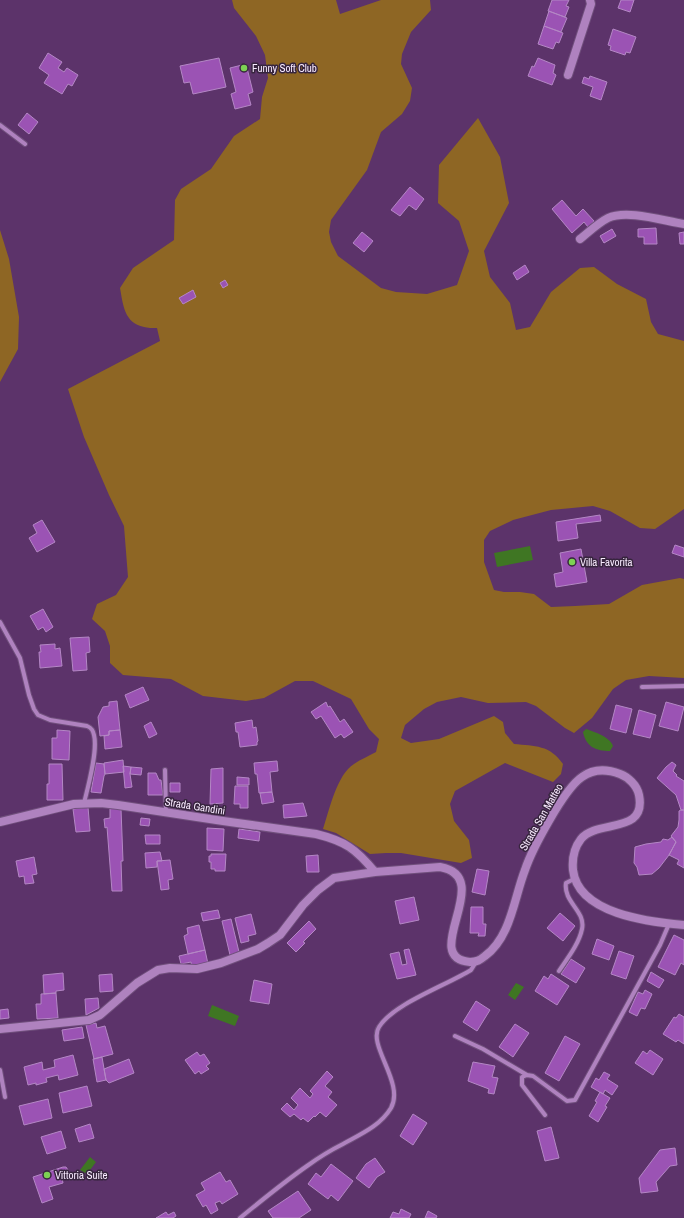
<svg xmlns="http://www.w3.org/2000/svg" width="684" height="1218" font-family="'Archivo Narrow',sans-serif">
  <rect width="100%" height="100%" fill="#5c336a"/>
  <!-- forest -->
  <path fill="#8e6624" d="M232,0H336L340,14L381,0H430L431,10L411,32L402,54L401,64L412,88L410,101L402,114L381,132L367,170L331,220L329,232L331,242L338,256L381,288L396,292L427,294L457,285L469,251L459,221L438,203L439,165L478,118L500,157L509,203L484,251L490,277L510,303L516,330L530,327L551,292L580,268L594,267L617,284L646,299L651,322L658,334L684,341V509L655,529L640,528L610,511L593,506L551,510L513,520L490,531L484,540V562L494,590L504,592H520L534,594L551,607L575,606L609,604L642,585L680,578L684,579V678L649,676L626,680L613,689L592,718L574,733L565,728L536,706L526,702L488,703L461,697L437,702L424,709L405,725L401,738L411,743L439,739L494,716L503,722L505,733L514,744C535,746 550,745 563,764L561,774L553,782L505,763L455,791L450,804L454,821L469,840L472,858L461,863L401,853H386L370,854L336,833L323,829C329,811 337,774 354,764C361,759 369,756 376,752L379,739L369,729L351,699L313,681H295L264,698L246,701L203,696L171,679L123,675L110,663V646L105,631L92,619L97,604L116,595L128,577L124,526L109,495L84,437L68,389L160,341L157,328C153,328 147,328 144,327C124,323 123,304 120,288L133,268L174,240L175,200L181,189L211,169L234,136L260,119L262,97L268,78L265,55L256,36L234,8Z
    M0,230L9,259L19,317L18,349L0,382Z"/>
  <!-- water -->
  <path fill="#3f7623" d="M530,546L533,560L497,567L494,553Z
    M586,729C595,732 610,737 613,746L610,751C596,751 586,747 583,732Z
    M516,983L524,987L515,1000L508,995Z
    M212,1005L239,1016L235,1026L208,1016Z
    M90,1157L96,1162L87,1174L80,1170Z"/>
  <!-- building -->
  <path fill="#9b53b4" stroke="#b487c5" d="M552,0H569L566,6L569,7L565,17L548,11Z
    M621,0H634L630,12L618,8Z
    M549,11L567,18L561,32L544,26Z
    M544,26L563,33L559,43L556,42L553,49L538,44Z
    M613,29L636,37L630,53L626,52L625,55L610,50L611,46L608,45Z
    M48,53L62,62L58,68L64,72L67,68L78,75L72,86L68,84L62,94L44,83L49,75L39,68Z
    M219,58L226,87L193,94L190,82L184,83L180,66Z
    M538,58L555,65L553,73L556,75L552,85L528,76L532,66L534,67Z
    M246,64L253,92L248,94L251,105L235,109L231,94L236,92L230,68Z
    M590,76L607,82L601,100L590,96L593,87L582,83L584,77L589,79Z
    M27,113L38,122L29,134L18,125Z
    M410,187L424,199L416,210L409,205L400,216L391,210Z
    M562,200L576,216L583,209L594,221L588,227L584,222L572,233L552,209Z
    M656,228L657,244H644V237H638V229Z
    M612,229L616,236L604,243L600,236Z
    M362,232L373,241L364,252L353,243Z
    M684,232V244H680L679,233Z
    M525,265L529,272L517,280L513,273Z
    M225,280L228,285L223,288L220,283Z
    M193,290L196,297L183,304L179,298Z
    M600,515L601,521L576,524L578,538L558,541L556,522Z
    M42,520L55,542L37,552L29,538L37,533L33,525Z
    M675,545L684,548V557L672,553Z
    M581,549L587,582L556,587L554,574L563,572L560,553Z
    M43,609L53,627L46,632L43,627L38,630L30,616Z
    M89,637L90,652L86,653L87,670L73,671L70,638Z
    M55,644V649L60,648L62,666L40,668L39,652H41L40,645Z
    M143,687L149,700L130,708L125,695Z
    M117,701L120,730L109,731V735L100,736L98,717L103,707L109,706V702Z
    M326,702L328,707L330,706L340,722L344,719L353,732L344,738L341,734L335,738L321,716L316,719L311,712Z
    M666,702L684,707L678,731L659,726Z
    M616,705L632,709L626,733L610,729Z
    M639,710L656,715L650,738L633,734Z
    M252,720L253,728L256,727L258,741L257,742V745L240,747L238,732H236L235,723Z
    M151,722L157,734L149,738L144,726Z
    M57,730L70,731L69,760L52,759V738H57Z
    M120,730L122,747L105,749L104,736L109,735V731Z
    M123,760L124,772L105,774L104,763Z
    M277,761L278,771L270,772L272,792L259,793L257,774H255L254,763Z
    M672,762L676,765L673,771L677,775L676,776L684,781V810H681L676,795L657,778L666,767Z
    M96,763L104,764L105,774L104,776L101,793L91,792Z
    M49,764H62L63,800H47V784H49Z
    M123,766L131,767L130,774L132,787L125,788Z
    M131,767L142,768L141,775L130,774Z
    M223,768V803L210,804L211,769Z
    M148,773H156L159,780H161L163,795H148Z
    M237,777L249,778V785H237Z
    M170,783H180V792H170Z
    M235,786H248V808H240V804H234Z
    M272,792L274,802L262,804L260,793Z
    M303,803L307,816L284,818L283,805Z
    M88,807L90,831L76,832L73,809Z
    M110,808L121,809L123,861H121L122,891H112L107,827L105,828L104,819L110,818Z
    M681,810H684V868L677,864L679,860L669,855L676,842L671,836L678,827L679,820V811Z
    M141,818L150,819L149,826L140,825Z
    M207,828L224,829L223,851L207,850Z
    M239,829L260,832L259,841L238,838Z
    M145,835H160V844H146Z
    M672,837L676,842L669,855L659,868L652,874L639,875L637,867L634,863L635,847L646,844L661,842L663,839L668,840Z
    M160,852L162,861H157V867L146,868L145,853Z
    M211,854H226L225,871H215V869H211V862H209V856H211Z
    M318,855L319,872H307L306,856Z
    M34,857L37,874L32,875L34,883L25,884L24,876L19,877L16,861Z
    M170,860L173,879L168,880L169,889L161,890L157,861Z
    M477,869L489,871L485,895L472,892Z
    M414,897L419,920L400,924L395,901Z
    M471,907H483V924H486L485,936H478L479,933H470Z
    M218,910L220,918L203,921L201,913Z
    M560,913L575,926L563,941L547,928Z
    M251,914L256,934L248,936L249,941L241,943L235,918Z
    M231,919L239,952L230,955L222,921Z
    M309,921L316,929L303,942L305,943L296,952L287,943Z
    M199,925L205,950L188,954L184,936L188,934L187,928Z
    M674,935L684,940V965L681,963L675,975L658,967Z
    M597,939L614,946L609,960L592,954Z
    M409,949L416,975L397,979L390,954L399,952L402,965L407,964L404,950Z
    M205,950L208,964L192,968L191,962L181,964L179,956Z
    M619,951L634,956L626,979L611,974Z
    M571,959L585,968L576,983L561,974Z
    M651,972L664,980L659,988L647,981Z
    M63,973L64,990L56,991V993L44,994L43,975Z
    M112,974L113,991L100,992L99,975Z
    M551,974L569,986L557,1005L535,991L544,976L548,979Z
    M254,980L272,984L269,1004L250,1001Z
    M645,990L652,994L645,1009L641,1008L637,1016L629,1012L638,992L643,994Z
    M56,993L58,1018L37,1019L36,1004H41V994Z
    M98,998L99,1008L86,1015L85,999Z
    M476,1001L490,1010L477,1031L463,1022Z
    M8,1009L9,1018L0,1019V1010Z
    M679,1014L684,1017V1044L678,1040L676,1042L663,1034L674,1017L676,1018Z
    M96,1023L97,1028L105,1026L113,1054L94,1059L86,1025Z
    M515,1024L529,1033L513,1057L499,1047Z
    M82,1027L84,1038L64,1041L62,1030Z
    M565,1036L580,1044L559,1081L545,1073Z
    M650,1050L663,1059L653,1075L635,1063L643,1051L647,1054Z
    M197,1052L200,1056L204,1054L210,1063L206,1066L209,1069L201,1074L199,1071L195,1074L185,1060Z
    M73,1055L78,1075L59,1080L58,1075L46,1078L47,1082L36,1085V1083L28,1085L24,1067L42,1062L43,1070L55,1067L54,1060Z
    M102,1057L106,1080L97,1082L93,1059Z
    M129,1059L134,1073L109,1083L106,1080L104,1069Z
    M473,1062L495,1066L492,1077L498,1078L494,1094L488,1093L489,1089L468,1081Z
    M327,1071L333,1077L325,1086L332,1092L328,1097L337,1105L326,1117L320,1112L315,1117L314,1116L308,1122L303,1118L301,1120L294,1114L290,1117L281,1109L287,1103L294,1110L298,1105L291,1098L300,1088L310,1098L313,1094L310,1091Z
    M604,1072L610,1075L607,1079L618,1086L612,1095L605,1090L603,1094L591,1087L596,1078L599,1080Z
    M87,1086L92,1106L63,1113L59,1093Z
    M600,1092L610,1098L605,1106L607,1107L598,1122L589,1116L597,1102L595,1101Z
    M48,1099L52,1118L24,1125L19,1106Z
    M413,1114L427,1123L413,1145L400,1136Z
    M90,1124L94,1138L79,1142L75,1129Z
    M551,1127L559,1158L545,1161L537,1131Z
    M61,1131L66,1148L47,1154L41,1137Z
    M675,1148L677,1165L670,1166L656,1182L658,1191L641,1193L639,1178L660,1150Z
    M375,1158L385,1172L377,1177L369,1188L356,1178L366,1164Z
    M331,1164L353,1181L338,1201L331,1195L328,1199L308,1184L316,1173L321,1177Z
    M63,1167H66L68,1170L69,1174L67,1176L62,1178L63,1183L49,1187L53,1199L42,1203L33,1177Z
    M220,1172L226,1182L230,1180L238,1194L222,1204L220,1201L215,1203L218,1210L211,1214L206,1205L203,1207L196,1195L205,1190L201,1183Z
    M298,1191L311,1210L299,1218H273L268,1211Z
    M401,1209L411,1214L409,1218H390L393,1212L399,1214Z
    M428,1211L437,1216L436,1218H425Z
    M166,1212L168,1215L174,1212L176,1216L173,1218H156Z"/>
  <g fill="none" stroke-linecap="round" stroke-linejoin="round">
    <!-- service casing -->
    <g stroke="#704f7c" stroke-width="6">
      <path id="service" d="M0,125L25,144
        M0,622L20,658L29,695L34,709L38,715L50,720L87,726C92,728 93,731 94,735C98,751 88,787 84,803
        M642,687L684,686
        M165,770L166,812
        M559,971C567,959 579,944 582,929C586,911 563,902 566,883L574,879
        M455,1036L483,1049L527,1075
        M0,1070L5,1097
        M545,1115L522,1085V1077L527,1075L533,1076L567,1101L575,1100L660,945L669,924
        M240,1218C262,1200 284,1182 307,1166C318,1158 331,1150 343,1144C361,1134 380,1126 391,1108C405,1083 367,1045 379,1027C393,1004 447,985 471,970L476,962"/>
    </g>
    <!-- minor casing -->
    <g stroke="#704f7c" stroke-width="10">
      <path id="minor" d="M568,75L591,4L590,0
        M580,239C589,232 598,223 608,218C627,209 664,221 684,224
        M0,822L74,804L101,803L118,805L223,821L316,834C345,841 356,849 375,872
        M0,1029L89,1020L100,1015L137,983L158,970L170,968L197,969L221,963L258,949L268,943L280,935L303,905L318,890L334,878L375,872L440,867C497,877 418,958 470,962C477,962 480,960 485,956C511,937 514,898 525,870C532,849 564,789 582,777C593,769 607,769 620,774C628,777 637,785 639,795C647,835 597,819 581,839C574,848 572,859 573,870C578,914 649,922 684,925"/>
    </g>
    <!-- service -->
    <use href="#service" stroke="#af82bf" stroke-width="4"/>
    <!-- minor -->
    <use href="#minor" stroke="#af82bf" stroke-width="8"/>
  </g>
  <!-- markers -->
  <g fill="#7dd154" stroke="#37253e" stroke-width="1.5">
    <circle cx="244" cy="68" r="4"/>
    <circle cx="572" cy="562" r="4"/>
    <circle cx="47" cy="1175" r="4"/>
  </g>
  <g text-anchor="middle" stroke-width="3" stroke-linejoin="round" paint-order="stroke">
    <!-- poi labels -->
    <g font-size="11" fill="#f9ebff" stroke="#37253e" text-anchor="start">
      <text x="252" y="72">Funny Soft Club</text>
      <text x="580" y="566">Villa Favorita</text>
      <text x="55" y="1179">Vittoria Suite</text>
    </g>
    <!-- street labels -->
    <g font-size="11" fill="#f9ebff" stroke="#37253e">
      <text transform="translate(195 806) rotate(9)" y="4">Strada Gandini</text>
      <text transform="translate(541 817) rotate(-60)" y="4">Strada San Matteo</text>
    </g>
  </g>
</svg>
